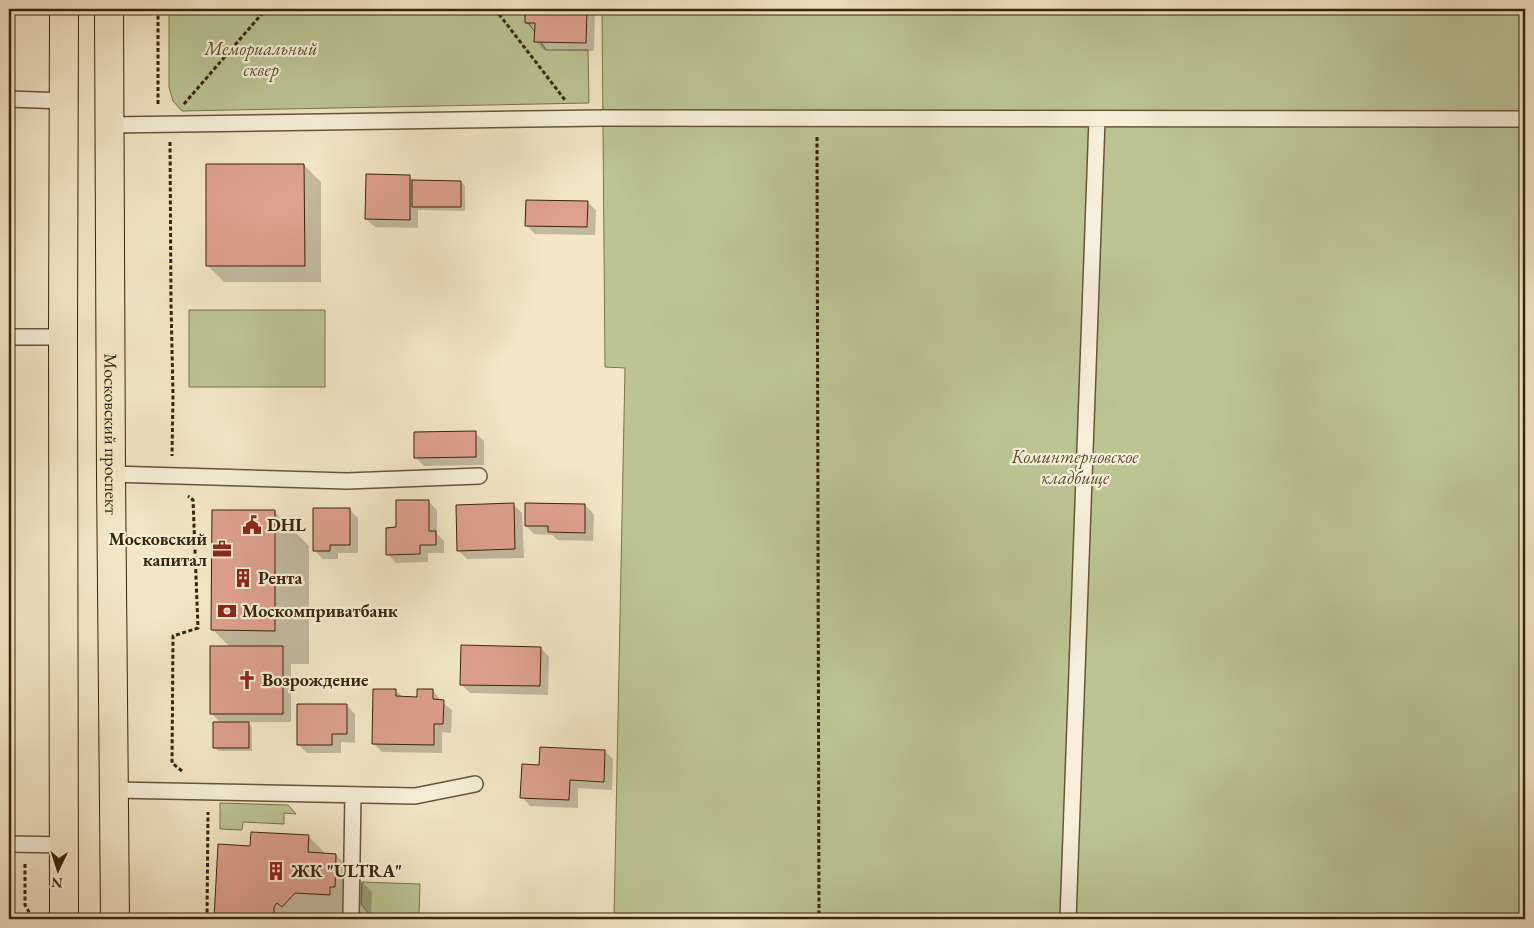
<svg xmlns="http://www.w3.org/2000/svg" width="1534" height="928" font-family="'EB Garamond',serif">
  <rect width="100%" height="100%" fill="#f2e6c6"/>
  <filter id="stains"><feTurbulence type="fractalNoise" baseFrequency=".004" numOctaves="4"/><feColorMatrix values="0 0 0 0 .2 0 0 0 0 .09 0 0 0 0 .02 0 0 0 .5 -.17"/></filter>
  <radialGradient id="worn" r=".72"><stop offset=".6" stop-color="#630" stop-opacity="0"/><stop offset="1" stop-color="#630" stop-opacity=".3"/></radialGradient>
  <!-- green -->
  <path fill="#bcc494" stroke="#7b744c" d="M169,9H520L546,50H588L589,103L182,111L173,101L169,87Z
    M602,9H1525V919H614L625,368L605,367Z
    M189,310H325V387H189Z
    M220,803L288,805L296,814L284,813V824L243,822L242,830L220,829Z
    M362,882L420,884L419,916L369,914L361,904Z"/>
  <!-- shadow -->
  <path fill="#0003" d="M526,9H595L594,51L544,50L536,41L535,31L526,23Z
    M304,165L321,182V282H224L207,265Z
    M410,177L415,182H461L465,186V211L418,210V228L375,227L366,219Z
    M587,202L596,210L595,235L535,234L527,226Z
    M475,433L484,441V465L424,466L415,457Z
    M428,501L437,510V534L444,541V553H428V562L396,563L388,554L398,529Z
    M514,505L522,513L524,558L467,559L458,550Z
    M585,505L594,514L593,541L558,540L552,535L534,534L526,526Z
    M349,509L358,518V553H338V559H323L315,551Z
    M275,512L309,546V664H291V722H247L252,727V751H218L214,747L221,723L212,714L230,647L213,630Z
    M541,648L549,657L548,695L470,693L461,684Z
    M433,690L441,701L452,710L451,733L442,732V753L382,752L373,743L396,691L403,697L418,698Z
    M346,705L355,714V743L341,742V753H307L298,744Z
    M605,751L613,759L612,790L578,788V808L530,806L522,797L540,767Z
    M308,836L327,855H336L372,892L371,919H216L219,846L251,847Z"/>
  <!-- building -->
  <path fill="#dda08d" stroke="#3a2504" d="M525,9H587L586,43L534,42L535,23H525Z
    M206,164H304L305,266H206Z
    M366,174L410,175V220L365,219Z
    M412,180L461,181V207H412Z
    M526,200L588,201L587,227L525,226Z
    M476,431V457L414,458V432Z
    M396,500H429V531H436V545H420V554L386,555V528L396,527Z
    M514,503L515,549L457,551L456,505Z
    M525,503L585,504V533L548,532V526H525Z
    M313,508H350V545H330V551H313Z
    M212,510H275V631L211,630Z
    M461,645L541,647L540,686L460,685Z
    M210,646H283V714H210Z
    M373,689H396V696L417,697V689H433V699L444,700L443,724H434V745L372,744Z
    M297,704H347V734H332V745H297Z
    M213,722H249V748H213Z
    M540,747L605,750L604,782L570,780L569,800L520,798L522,764L539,765Z
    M251,832L309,835L308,852L336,854L335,887H330V895L295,893L282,907L277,903L274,907V919H214L218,844L250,846Z"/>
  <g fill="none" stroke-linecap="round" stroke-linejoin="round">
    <!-- lane casing -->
    <g stroke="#685534" stroke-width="18">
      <path id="lane" d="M9,99L64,101
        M110,125L603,118L1525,119
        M9,337H63
        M111,474L347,481L479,476
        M114,790L415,796L475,784
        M353,795L351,916L354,919
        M9,844L65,845
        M1068,919L1097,119"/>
    </g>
    <!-- primary casing -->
    <g stroke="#3a2504" stroke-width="30">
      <g id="primary">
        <path d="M64,9L63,337L64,919"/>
        <path id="s1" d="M109,9L111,474L115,919"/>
      </g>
    </g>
    <!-- path -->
    <path stroke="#3a2504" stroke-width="3" stroke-dasharray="4 2.5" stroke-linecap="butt" d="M495,9L565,100
      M158,104V9
      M184,104L266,9
      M817,137L819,919
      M170,142L171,303L173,395L172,456
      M182,771L172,763L173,636L198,628L193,500L188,496
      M25,864V905L33,919
      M207,919L208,812"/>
    <!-- lane -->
    <use href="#lane" stroke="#f7efda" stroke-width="15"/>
    <!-- primary -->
    <use href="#primary" stroke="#f2e6c6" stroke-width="28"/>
  </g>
  <!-- icons -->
  <defs>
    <g id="civic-bare" transform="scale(1.5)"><path d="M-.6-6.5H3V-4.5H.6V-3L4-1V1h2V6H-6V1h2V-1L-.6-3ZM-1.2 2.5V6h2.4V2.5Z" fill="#8f2418" stroke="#f7efda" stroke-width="2.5" paint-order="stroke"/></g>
    <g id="office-bare" transform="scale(1.5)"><path d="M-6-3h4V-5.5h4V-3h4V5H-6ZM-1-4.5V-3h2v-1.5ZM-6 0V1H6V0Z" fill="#8f2418" stroke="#f7efda" stroke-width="2.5" paint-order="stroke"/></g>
    <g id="building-bare" transform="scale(1.5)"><path d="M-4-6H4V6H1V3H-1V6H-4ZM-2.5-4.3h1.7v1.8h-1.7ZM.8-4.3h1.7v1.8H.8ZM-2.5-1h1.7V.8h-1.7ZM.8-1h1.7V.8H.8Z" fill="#8f2418" stroke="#f7efda" stroke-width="2.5" paint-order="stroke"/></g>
    <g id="bank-bare" transform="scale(1.5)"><path d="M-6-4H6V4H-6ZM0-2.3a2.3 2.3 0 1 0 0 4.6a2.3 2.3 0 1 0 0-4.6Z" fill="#8f2418" stroke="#f7efda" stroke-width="2.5" paint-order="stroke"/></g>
    <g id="church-bare" transform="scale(1.5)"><path d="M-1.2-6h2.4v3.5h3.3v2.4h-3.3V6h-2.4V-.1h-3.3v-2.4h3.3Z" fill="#8f2418" stroke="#f7efda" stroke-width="2.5" paint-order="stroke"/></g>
  </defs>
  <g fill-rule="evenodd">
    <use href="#civic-bare" x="252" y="525"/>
    <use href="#office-bare" x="222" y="549"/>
    <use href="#building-bare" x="243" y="578"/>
    <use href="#bank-bare" x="227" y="611"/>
    <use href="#church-bare" x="247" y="680"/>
    <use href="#building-bare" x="276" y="871"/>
  </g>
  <g text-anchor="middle" stroke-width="4.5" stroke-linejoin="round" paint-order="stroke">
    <!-- park labels -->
    <g font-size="18" font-style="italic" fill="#5a4d28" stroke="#f7efda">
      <text x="261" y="55">Мемориальный<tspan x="261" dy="21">сквер</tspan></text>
      <text x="1075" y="463">Коминтерновское<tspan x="1075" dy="21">кладбище</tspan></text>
    </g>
    <!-- street labels -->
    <g font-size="18" fill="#3a2504" stroke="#f7efda">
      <text dy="6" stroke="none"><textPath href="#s1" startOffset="425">Московский проспект</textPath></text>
    </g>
    <!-- poi labels -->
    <g font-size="18" font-weight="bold" fill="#3a2504" stroke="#f7efda" text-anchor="start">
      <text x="267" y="531">DHL</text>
      <text x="207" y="545" text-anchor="end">Московский<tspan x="207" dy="21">капитал</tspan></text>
      <text x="258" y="584">Рента</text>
      <text x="242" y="617">Москомприватбанк</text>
      <text x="262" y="686">Возрождение</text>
      <text x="291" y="877">ЖК "ULTRA"</text>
    </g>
  </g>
  <!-- margin -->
  <rect width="1534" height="928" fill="none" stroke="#f2e6c6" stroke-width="30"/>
  <rect x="10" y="10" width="1514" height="908" fill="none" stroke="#3a2504" stroke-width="2.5"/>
  <rect x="15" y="15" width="1504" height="898" fill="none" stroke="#3a2504"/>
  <!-- north arrow -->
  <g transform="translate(58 870) rotate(184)" stroke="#f7efda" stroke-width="4" paint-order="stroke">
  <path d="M0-4L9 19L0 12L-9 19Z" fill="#3a2504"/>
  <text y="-8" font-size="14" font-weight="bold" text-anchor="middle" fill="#3a2504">N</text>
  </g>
  <rect width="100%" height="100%" filter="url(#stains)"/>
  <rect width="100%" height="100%" fill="url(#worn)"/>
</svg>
